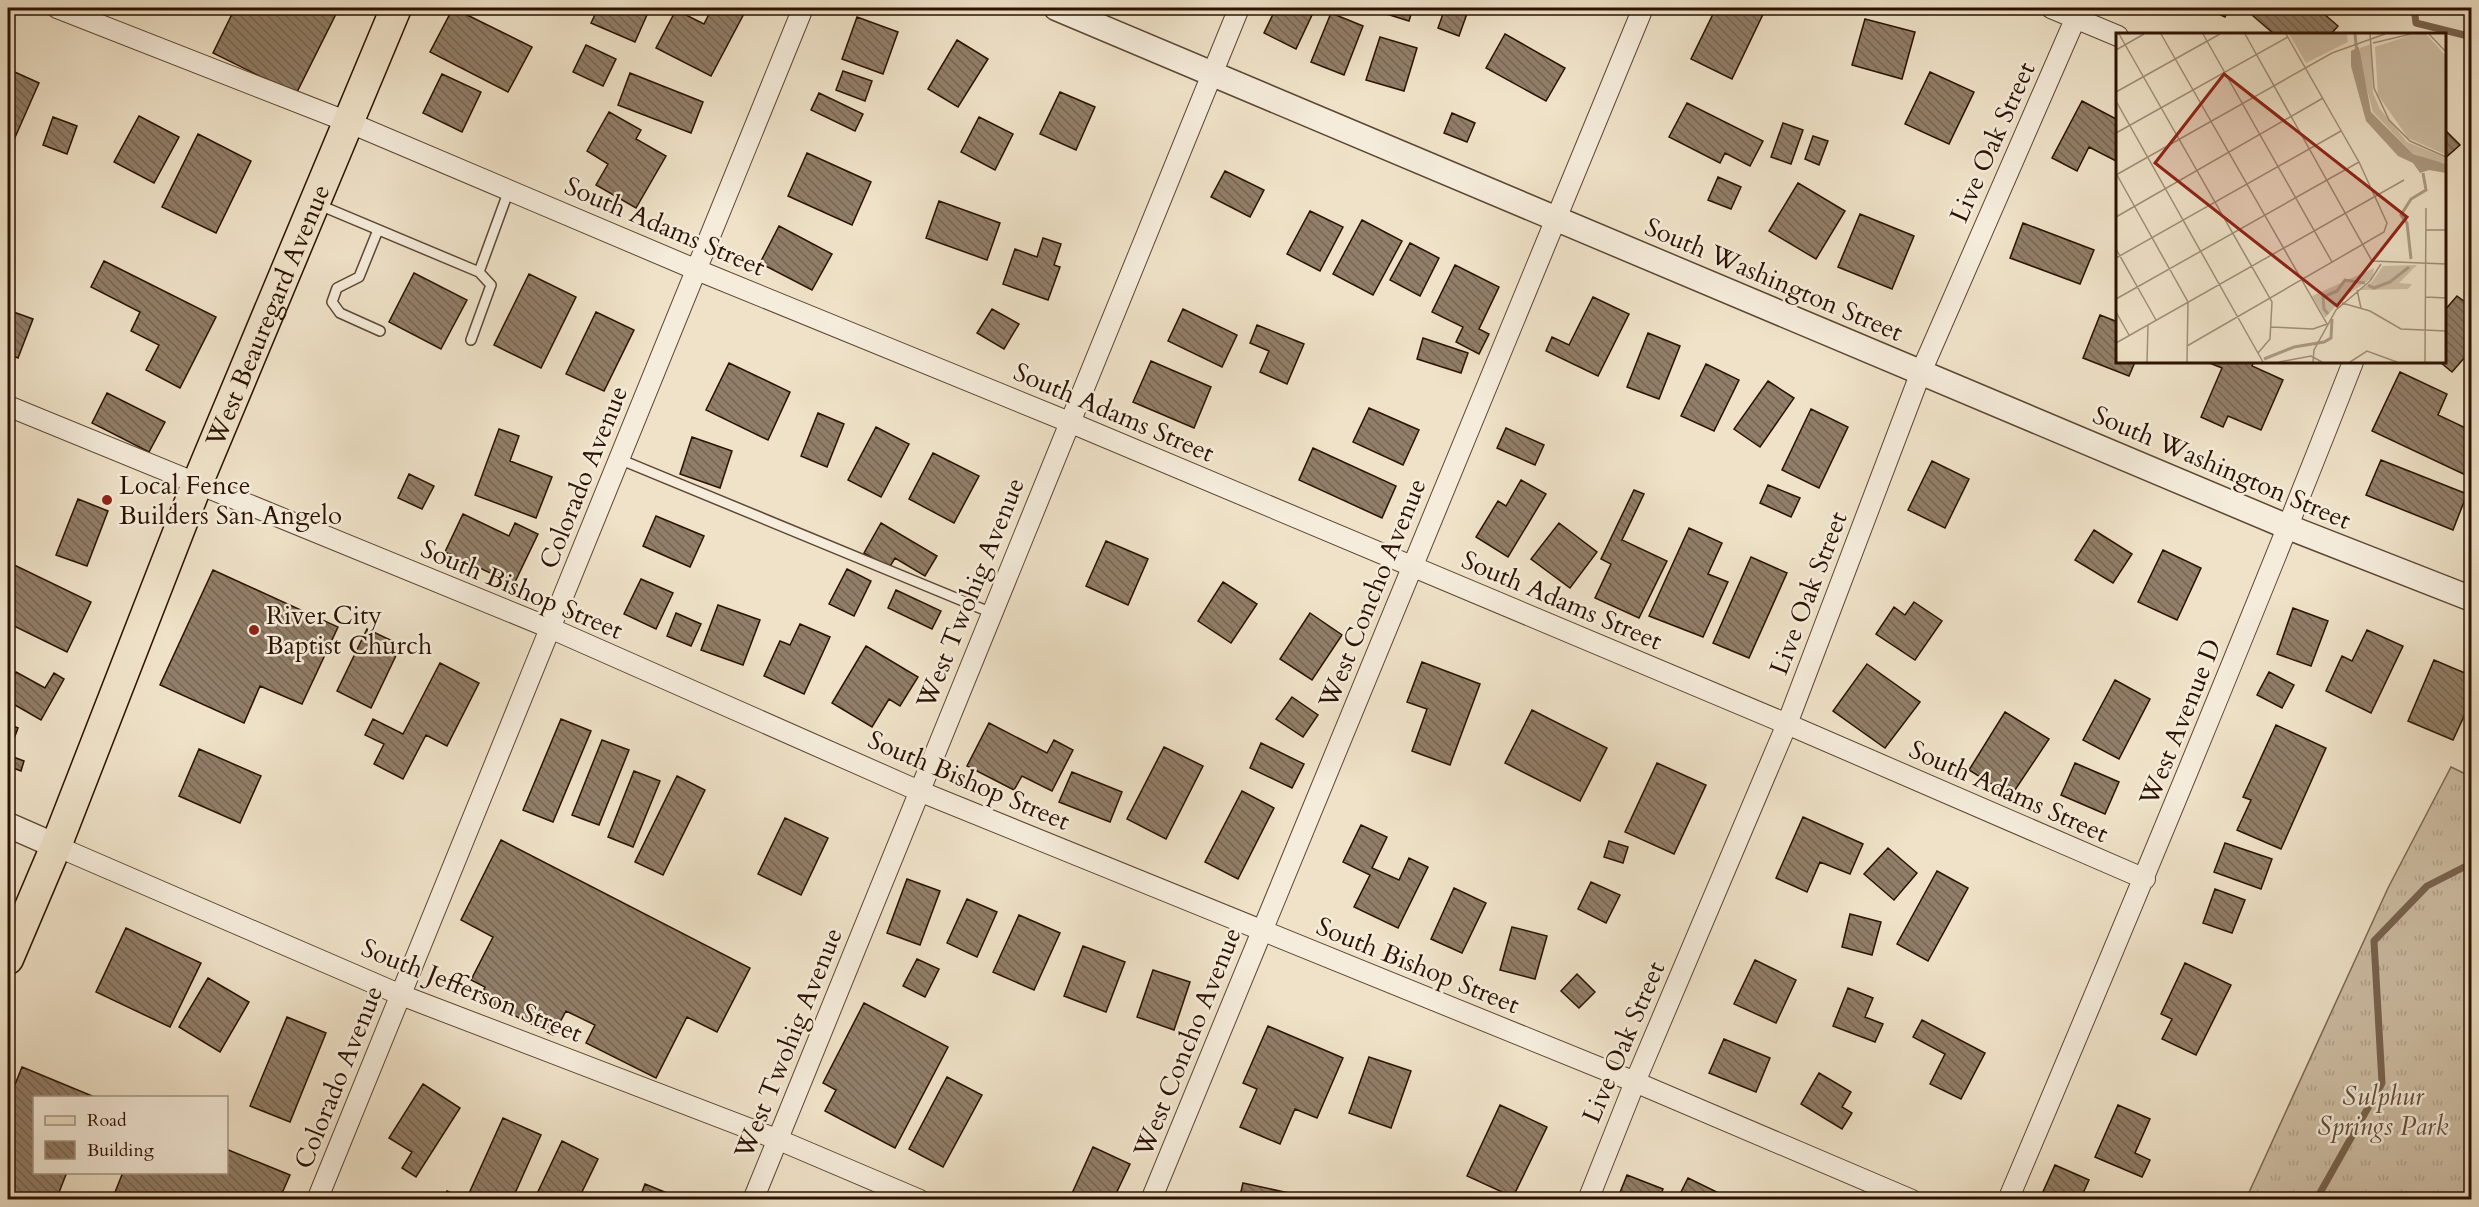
<svg xmlns="http://www.w3.org/2000/svg" width="2479" height="1207" font-family="Cardo,serif">
  <defs>
    <pattern id="grass-tufts" width="24" height="20" patternUnits="userSpaceOnUse" patternTransform="scale(1.5)"><rect width="24" height="20" fill="#cebfa6"/><path d="M3 7l-1-3M5 7V3M7 7l1-3M15 17l-1-3M17 17v-4M19 17l1-3" fill="none" stroke="#b1a38d"/></pattern>
    <pattern id="building-back-hatch" width="6" height="6" patternUnits="userSpaceOnUse" patternTransform="scale(1.5)"><rect width="6" height="6" fill="#917e68"/><path d="M-1 5l2 2M0 0l6 6M5-1l2 2" fill="none" stroke="#776653"/></pattern>
  </defs>
  <rect width="100%" height="100%" fill="#efe2c8"/>
  <filter id="stains"><feTurbulence type="fractalNoise" baseFrequency=".00333" numOctaves="4"/><feColorMatrix values="0 0 0 0 .2 0 0 0 0 .09 0 0 0 0 .02 0 0 0 .5 -.17"/></filter>
  <radialGradient id="worn" r=".72"><stop offset=".6" stop-color="#630" stop-opacity="0"/><stop offset="1" stop-color="#630" stop-opacity=".3"/></radialGradient>
  <!-- grass -->
  <path fill="url(#grass-tufts)" stroke="#7c6854" stroke-width="1.5" d="M2451,767L2472,777V1119L2466,1199H2246L2388,888Z"/>
  <g fill="none" stroke-linecap="round" stroke-linejoin="round">
    <!-- stream -->
    <path stroke="#786450" stroke-width="7" d="M2414,8L2416,23L2472,37
      M2316,1200L2382,1083L2374,941L2427,886L2472,863"/>
  </g>
  <!-- building -->
  <path fill="url(#building-back-hatch)" stroke="#2b1201" stroke-width="1.5" d="M235,8H339L296,94L213,53Z
    M453,8L532,47L508,92L430,52Z
    M598,8H650L635,42L591,23Z
    M710,8H747L711,76L656,48L676,10L704,24L712,8Z
    M1276,8H1297L1312,15L1296,49L1264,33Z
    M1381,8H1413L1409,21L1380,12Z
    M1445,8H1469L1459,36L1438,28Z
    M1716,8H1766L1732,79L1691,59Z
    M2206,8H2230L2225,17Z
    M2259,8H2317L2338,26L2331,34H2274L2252,15Z
    M1331,13L1363,26L1344,75L1311,62Z
    M857,17L898,32L883,74L842,59Z
    M1865,19L1915,32L1902,79L1852,65Z
    M1505,34L1565,68L1546,101L1486,68Z
    M1380,37L1417,48L1404,91L1366,80Z
    M957,40L988,59L958,107L928,89Z
    M586,45L616,59L603,86L573,72Z
    M8,69L39,83L13,142L8,139Z
    M843,71L872,81L865,101L836,90Z
    M1930,72L1974,92L1949,144L1905,124Z
    M630,73L703,102L691,133L618,105Z
    M442,74L481,92L462,132L423,113Z
    M1060,92L1095,107L1076,150L1040,134Z
    M819,93L863,114L855,131L811,110Z
    M2082,101L2118,120V162L2089,147L2077,171L2052,158Z
    M1687,103L1763,141L1750,166L1725,153L1720,163L1669,137Z
    M609,112L641,130L636,139L666,156L636,208L596,185L608,164L587,151Z
    M1452,113L1475,123L1467,142L1444,133Z
    M139,116L179,137L154,183L114,162Z
    M53,117L77,126L67,154L43,145Z
    M979,117L1013,134L995,170L961,152Z
    M1783,123L1803,130L1791,164L1771,157Z
    M2444,129L2460,145L2444,159Z
    M198,134L251,161L216,233L162,207Z
    M1813,136L1828,141L1819,165L1805,159Z
    M807,153L871,182L852,225L788,196Z
    M1225,171L1264,190L1250,217L1211,197Z
    M1718,177L1741,187L1731,209L1708,200Z
    M1798,183L1845,211L1816,259L1769,231Z
    M939,201L1000,223L987,260L926,238Z
    M1310,211L1343,227L1320,271L1287,254Z
    M1860,214L1914,236L1892,289L1838,267Z
    M1362,220L1402,241L1373,295L1333,274Z
    M2023,223L2094,250L2080,284L2010,258Z
    M779,226L832,254L812,290L760,263Z
    M1043,238L1061,244L1054,265L1060,267L1048,300L1003,284L1015,249L1037,257Z
    M1410,243L1439,258L1420,296L1390,280Z
    M104,261L216,317L180,388L146,370L159,345L131,331L140,312L91,287Z
    M1455,265L1499,287L1479,329L1489,334L1479,354L1456,342L1463,327L1432,312Z
    M414,273L467,300L441,349L389,322Z
    M529,274L576,297L541,368L494,345Z
    M2457,296L2472,307V349L2452,372L2440,362H2444V311Z
    M1593,297L1629,314L1598,376L1546,351L1552,337L1569,345Z
    M992,309L1019,324L1004,349L977,333Z
    M1183,309L1237,335L1222,367L1168,341Z
    M8,310L33,319L18,358L8,354Z
    M596,312L634,330L604,391L566,374Z
    M2100,315L2118,322V362H2135L2129,376L2083,358Z
    M1257,325L1304,344L1287,384L1260,372L1269,351L1250,343Z
    M1648,333L1680,346L1659,399L1627,387Z
    M1423,338L1468,353L1461,373L1417,359Z
    M1151,361L1211,387L1194,428L1133,402Z
    M2207,362H2254L2252,366L2283,380L2261,430L2228,416L2223,427L2201,417L2222,368Z
    M729,363L790,392L768,440L706,410Z
    M1706,364L1739,380L1714,431L1681,416Z
    M2400,372L2447,394L2438,415L2472,431V478L2372,431Z
    M1768,381L1794,398L1760,447L1734,429Z
    M107,393L165,422L149,452L92,423Z
    M1369,408L1419,430L1403,465L1353,442Z
    M1811,409L1848,427L1819,488L1782,470Z
    M818,413L844,424L827,467L801,456Z
    M876,427L909,444L881,497L848,480Z
    M1506,428L1544,445L1535,465L1497,448Z
    M499,429L519,436L510,461L552,477L536,518L475,495Z
    M692,437L732,451L720,488L680,474Z
    M1313,448L1396,486L1382,518L1299,480Z
    M933,453L979,476L954,523L909,499Z
    M2381,460L2467,494L2453,530L2366,495Z
    M1932,461L1969,479L1945,528L1908,510Z
    M409,474L434,486L422,509L398,498Z
    M1521,480L1546,494L1508,557L1476,537L1498,501L1506,506Z
    M1768,485L1800,498L1791,517L1760,503Z
    M1634,490L1644,494L1622,540L1667,561L1639,618L1595,598L1611,564L1601,559Z
    M78,499L108,511L87,566L56,555Z
    M463,514L509,536L515,523L538,534L514,584L445,552Z
    M656,516L704,536L690,567L643,546Z
    M881,523L937,556L925,576L895,558L889,568L864,553Z
    M1559,523L1597,552L1570,588L1531,559Z
    M1689,528L1722,543L1708,574L1728,582L1703,637L1649,616Z
    M2094,530L2132,554L2113,583L2075,560Z
    M1106,541L1148,559L1128,605L1086,586Z
    M2163,550L2201,568L2177,620L2138,602Z
    M1751,557L1787,573L1749,658L1713,643Z
    M8,562L91,602L67,652L8,623Z
    M847,569L871,581L854,616L829,604Z
    M213,570L338,627L302,704L260,686L244,723L160,685Z
    M641,579L673,593L656,629L624,614Z
    M1223,582L1257,604L1231,643L1198,621Z
    M896,590L941,611L932,629L888,608Z
    M1914,602L1942,621L1915,660L1876,634L1894,607L1905,615Z
    M718,605L760,620L743,665L701,650Z
    M2293,608L2328,621L2311,666L2277,654Z
    M676,613L701,624L691,646L667,636Z
    M1310,613L1342,635L1312,680L1280,659Z
    M800,624L830,637L804,694L764,676L780,641L790,645Z
    M367,629L401,645L371,708L337,691Z
    M2367,630L2403,646L2371,713L2326,691L2342,656L2352,661Z
    M866,646L918,677L900,706L889,699L872,727L832,703Z
    M2434,660L2472,676V699L2453,740L2408,721Z
    M1422,662L1480,684L1450,765L1412,751L1427,709L1407,702Z
    M440,663L479,683L447,746L426,735L403,779L374,764L384,744L365,735L373,719L403,734Z
    M1867,664L1920,702L1885,748L1833,711Z
    M16,672L45,688L54,673L64,679L41,720L8,701V687Z
    M2269,672L2294,685L2282,708L2257,695Z
    M2115,680L2150,699L2119,759L2083,740Z
    M1292,697L1318,715L1303,737L1276,719Z
    M1532,710L1607,748L1580,801L1505,763Z
    M2005,712L2049,739L2011,796L1969,770Z
    M561,719L591,731L553,822L523,810Z
    M989,723L1047,753L1054,740L1073,750L1052,791L1022,776L1014,790L967,766Z
    M8,724L18,728L8,755L24,761L21,771L8,766Z
    M2276,725L2326,748L2281,849L2237,830L2251,800L2243,797Z
    M602,740L629,750L599,825L572,815Z
    M1261,743L1304,764L1292,788L1250,768Z
    M1164,747L1203,766L1166,839L1127,819Z
    M199,749L261,776L240,823L179,796Z
    M1657,763L1706,785L1674,854L1625,832Z
    M2075,763L2119,782L2105,814L2061,795Z
    M634,771L660,781L633,847L608,837Z
    M1072,772L1122,792L1110,822L1059,802Z
    M677,776L705,790L663,875L635,862Z
    M1242,791L1274,808L1238,879L1205,862Z
    M1803,817L1863,844L1850,874L1820,862L1807,892L1776,878Z
    M785,818L828,838L801,895L758,874Z
    M1361,825L1387,837L1372,868L1399,880L1409,858L1428,867L1398,928L1354,907L1370,875L1343,862Z
    M501,840L750,968L717,1032L687,1017L656,1078L586,1043L595,1025L566,1011L553,1035L480,998L485,987L471,980L493,937L461,920Z
    M1609,841L1628,847L1623,863L1604,857Z
    M2225,843L2272,859L2261,889L2214,872Z
    M1888,848L1917,873L1894,900L1864,874Z
    M1937,871L1968,888L1928,961L1897,944Z
    M907,879L940,891L920,945L887,933Z
    M1591,882L1620,895L1606,923L1578,909Z
    M1454,888L1486,903L1462,953L1431,939Z
    M2215,889L2245,900L2232,933L2203,923Z
    M967,899L997,912L977,957L947,943Z
    M1850,914L1881,922L1872,955L1842,947Z
    M1019,915L1060,933L1034,990L993,972Z
    M1512,927L1547,936L1535,979L1500,970Z
    M126,928L201,963L170,1027L96,992Z
    M1083,946L1125,962L1106,1012L1064,996Z
    M917,959L939,969L925,997L903,986Z
    M1755,960L1796,980L1776,1023L1734,1004Z
    M2185,963L2231,985L2196,1055L2162,1039L2172,1019L2161,1014Z
    M1153,970L1190,982L1174,1030L1137,1017Z
    M1577,974L1595,992L1579,1008L1561,991Z
    M208,978L249,1002L220,1052L179,1027Z
    M1848,988L1873,998L1865,1017L1883,1024L1875,1042L1833,1026Z
    M864,1003L948,1047L895,1148L825,1111L836,1090L823,1083Z
    M287,1017L326,1033L290,1122L250,1106Z
    M1922,1020L1985,1053L1961,1099L1930,1084L1945,1054L1913,1037Z
    M1268,1026L1343,1058L1317,1118L1295,1109L1280,1144L1240,1127L1257,1089L1243,1083Z
    M1724,1039L1770,1058L1756,1092L1709,1073Z
    M1369,1057L1411,1071L1391,1128L1349,1113Z
    M22,1067L97,1098H34V1172H67L56,1200H8V1102Z
    M1819,1073L1851,1092L1842,1107L1852,1113L1842,1129L1801,1104Z
    M947,1077L982,1095L943,1167L909,1149Z
    M423,1084L460,1108L416,1177L402,1168L412,1152L389,1138Z
    M1500,1105L1547,1127L1513,1197L1467,1176Z
    M2118,1105L2150,1119L2135,1153L2150,1160L2142,1177L2095,1157Z
    M503,1118L541,1135L512,1200H466Z
    M562,1141L598,1159L578,1200H534Z
    M1093,1147L1130,1164L1113,1200H1069Z
    M226,1149L290,1175L279,1200H112L123,1172H226Z
    M2055,1165L2089,1180L2080,1200H2054L2042,1194Z
    M1627,1175L1663,1189L1659,1200H1617Z
    M1688,1178L1725,1196L1723,1200H1677Z
    M1243,1183L1298,1195L1297,1200H1239Z
    M645,1184L677,1197L676,1200H639Z
    M447,1191L465,1200H444Z"/>
  <g fill="none" stroke-linecap="round" stroke-linejoin="round">
    <!-- service casing -->
    <g stroke="#5c4633" stroke-width="12">
      <path id="service" d="M317,204L479,272L509,190
        M378,230L359,277L337,288L332,302L340,313L380,331
        M471,340L491,285L479,272
        M619,459L992,613"/>
    </g>
    <!-- minor casing -->
    <g stroke="#5c4633" stroke-width="22">
      <path id="minor" d="M57,8L348,122L697,270L1069,422L1787,724L2145,879
        M2051,8L2118,36
        M8,406L550,628L919,791L1635,1082L1912,1200
        M56,846L401,995L779,1140L920,1200
        M317,1200L803,8
        M753,1200L1239,8
        M1151,1200L1643,8
        M1588,1200L1635,1082L1787,724L1921,372L2080,8
        M2008,1200C2126,922 2243,643 2353,362"/>
    </g>
    <!-- tertiary casing -->
    <g stroke="#5c4633" stroke-width="27">
      <path id="tertiary" d="M1056,8L2288,527L2472,599
        M8,825L56,846"/>
    </g>
    <!-- primary casing -->
    <g stroke="#2b1201" stroke-width="33">
      <g id="primary">
        <path id="s1" d="M8,959L56,846L197,484L396,8"/>
      </g>
    </g>
    <!-- service -->
    <use href="#service" stroke="#f5ecdb" stroke-width="9"/>
    <!-- minor -->
    <use href="#minor" stroke="#f5ecdb" stroke-width="20"/>
    <!-- tertiary -->
    <use href="#tertiary" stroke="#f5ecdb" stroke-width="24"/>
    <!-- primary -->
    <use href="#primary" stroke="#efe2c8" stroke-width="30"/>
  </g>
  <!-- markers -->
  <g fill="#8f2418" stroke="#f5ecdb" stroke-width="2">
    <circle cx="107" cy="500" r="6"/>
    <circle cx="254" cy="630" r="6"/>
  </g>
  <g text-anchor="middle" stroke-width="5" stroke-linejoin="round" paint-order="stroke">
    <!-- street labels -->
    <g font-size="26" fill="#2b1201" stroke="#f5ecdb">
      <text transform="translate(1992 142) rotate(-66)" y="9">Live Oak Street</text>
      <text transform="translate(665 226) rotate(23)" y="9">South Adams Street</text>
      <text transform="translate(1774 279) rotate(23)" y="9">South Washington Street</text>
      <text dy="9" stroke="none"><textPath href="#s1" startOffset="694">West Beauregard Avenue</textPath></text>
      <text transform="translate(1114 412) rotate(23)" y="9">South Adams Street</text>
      <text transform="translate(2222 467) rotate(23)" y="9">South Washington Street</text>
      <text transform="translate(583 477) rotate(-68)" y="9">Colorado Avenue</text>
      <text transform="translate(522 589) rotate(23)" y="9">South Bishop Street</text>
      <text transform="translate(970 593) rotate(-68)" y="9">West Twohig Avenue</text>
      <text transform="translate(1372 593) rotate(-68)" y="9">West Concho Avenue</text>
      <text transform="translate(1808 593) rotate(-69)" y="9">Live Oak Street</text>
      <text transform="translate(1562 600) rotate(23)" y="9">South Adams Street</text>
      <text transform="translate(2180 722) rotate(-68)" y="9">West Avenue D</text>
      <text transform="translate(969 780) rotate(23)" y="9">South Bishop Street</text>
      <text transform="translate(2009 791) rotate(24)" y="9">South Adams Street</text>
      <text transform="translate(1418 965) rotate(22)" y="9">South Bishop Street</text>
      <text transform="translate(472 990) rotate(22)" y="9">South Jefferson Street</text>
      <text transform="translate(1187 1042) rotate(-68)" y="9">West Concho Avenue</text>
      <text transform="translate(1623 1042) rotate(-67)" y="9">Live Oak Street</text>
      <text transform="translate(788 1043) rotate(-68)" y="9">West Twohig Avenue</text>
      <text transform="translate(338 1077) rotate(-68)" y="9">Colorado Avenue</text>
    </g>
    <!-- poi labels -->
    <g font-size="26" fill="#2b1201" stroke="#f5ecdb" text-anchor="start">
      <text x="119" y="494">Local Fence<tspan x="119" dy="30">Builders San Angelo</tspan></text>
      <text x="266" y="624">River City<tspan x="266" dy="30">Baptist Church</tspan></text>
    </g>
    <!-- park labels -->
    <g font-size="26" font-style="italic" fill="#644f3b" stroke="#f5ecdb">
      <text x="2383" y="1105">Sulphur<tspan x="2383" dy="30">Springs Park</tspan></text>
    </g>
  </g>
  <!-- overview -->
  <g transform="translate(2116 33)">
    <rect width="330" height="330" fill="#efe2c8"/>
    <path d="M173,1H231L232,9L190,30ZM298,1H310L330,23V122L292,105L262,62L259,14ZM255,11L257,60L264,76L291,109L330,125V130L318,129L296,120L257,79L244,30V15ZM301,232L283,250L296,251L292,256L244,257L255,250L267,233ZM258,235L256,245L228,264L209,285L196,263Z" fill="#cebfa6"/>
    <path d="M243,14L255,79L297,121L330,131V140L313,137L304,140L297,130L282,123L250,88L235,33V18Z" fill="#ac9b84"/>
    <path fill="none" stroke="#ac9b84" stroke-width="3" d="M239,1L241,21M295,226L291,190L285,182L295,166L310,157L307,140M252,252L258,255L274,249L293,234M212,281L208,276L207,264L221,258L229,247L249,250M148,326L178,314L208,309L215,305L216,286"/>
    <path fill="none" stroke="#a18f78" stroke-width="1.5" d="M3,1L156,269L154,306L142,320M45,1L211,291L197,296L155,294M87,1L216,229M129,1L256,228L330,231M254,1L258,55L273,87L294,108L330,124M313,1L330,19M257,10L295,1M0,17L28,1M0,59L104,1M0,68L147,329M0,100L172,4M0,142L216,20L269,1M1,142L72,269L71,329M0,184L207,65M310,197H330M0,216L40,287M0,225L225,98M241,257L245,275M310,264L330,265M0,266L243,129M226,270L254,278L285,296L330,298M0,279L13,302M0,310L288,147M71,313L268,199L271,190L243,129L170,1M31,329L32,292M163,329L195,323L206,329M197,329L198,317L220,277L254,248L265,231M234,329L251,318L281,329M309,329L310,175"/>
    <path fill="#8f2418" fill-opacity="0.15" stroke="#8f2418" stroke-width="3" d="M108,41L291,184L221,273L39,130Z"/>
    <rect width="330" height="330" fill="none" stroke="#2b1201" stroke-width="3"/>
  </g>
  <!-- margin -->
  <rect width="2479" height="1207" fill="none" stroke="#efe2c8" stroke-width="30"/>
  <rect x="9" y="9" width="2461" height="1189" fill="none" stroke="#2b1201" stroke-width="3"/>
  <rect x="15" y="15" width="2449" height="1177" fill="none" stroke="#2b1201" stroke-width="1.5"/>
  <!-- legend -->
  <rect x="33" y="1096" width="195" height="78" fill="#f5ecdb" stroke="#a49584" stroke-width="1.5"/>
  <rect x="45" y="1116" width="30" height="9" fill="#efe2c8" stroke="#a49584" stroke-width="1.5"/>
  <text x="87" y="1126" font-size="18" fill="#2b1201">Road</text>
  <rect x="45" y="1141" width="30" height="18" fill="url(#building-back-hatch)" stroke="#a49584" stroke-width="1.5"/>
  <text x="87" y="1156" font-size="18" fill="#2b1201">Building</text>
  <rect width="100%" height="100%" filter="url(#stains)"/>
  <rect width="100%" height="100%" fill="url(#worn)"/>
</svg>
